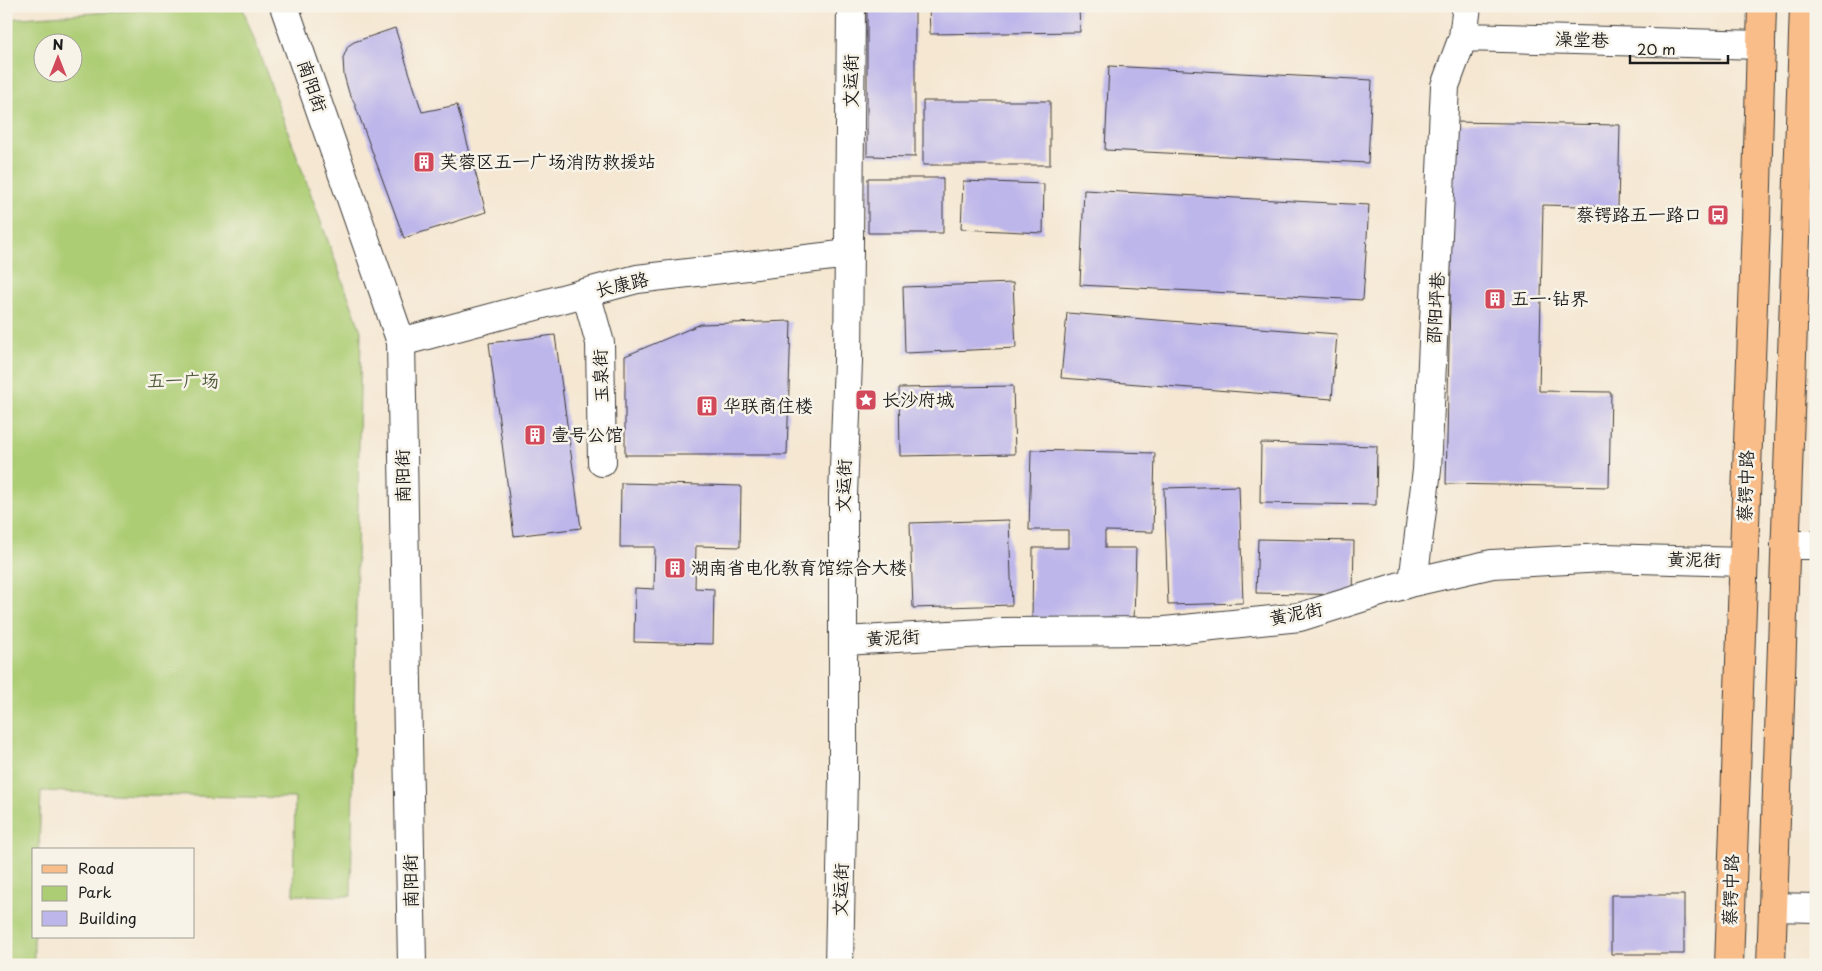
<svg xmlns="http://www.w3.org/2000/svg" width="1822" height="971" font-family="'Playpen Sans','LXGW WenKai TC',sans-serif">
  <rect width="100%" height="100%" fill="#f7f3e8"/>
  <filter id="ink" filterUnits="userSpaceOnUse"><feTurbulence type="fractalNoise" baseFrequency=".02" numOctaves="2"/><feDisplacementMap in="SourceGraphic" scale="10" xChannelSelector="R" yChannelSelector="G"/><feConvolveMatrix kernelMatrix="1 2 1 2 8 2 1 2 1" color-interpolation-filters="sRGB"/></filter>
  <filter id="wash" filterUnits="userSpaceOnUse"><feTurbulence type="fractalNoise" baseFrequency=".0096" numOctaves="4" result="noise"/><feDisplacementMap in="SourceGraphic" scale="20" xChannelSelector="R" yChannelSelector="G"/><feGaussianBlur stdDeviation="1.12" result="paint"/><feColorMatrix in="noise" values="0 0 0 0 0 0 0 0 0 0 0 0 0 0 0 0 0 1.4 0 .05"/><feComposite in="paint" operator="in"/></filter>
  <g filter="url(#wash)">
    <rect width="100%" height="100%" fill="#f5e7d2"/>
    <!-- green -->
    <path fill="#adcd75" stroke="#647448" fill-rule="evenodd" d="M200,6H242L361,331L351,896L293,895L295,798L139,795L41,791L39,850H34V965H6V19ZM42,42H72V72H42Z"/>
    <g id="blocks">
      <!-- building -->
      <path fill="#bdb6ea" d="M867,6H915V157L867,156Z
        M929,6H1079L1080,32L930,34Z
        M395,28L422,112L457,105L486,212L404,238L354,102L349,93L344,75L343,58L348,46L354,42Z
        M1109,66L1372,80L1368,163L1105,150Z
        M923,101H1050V165H923Z
        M1454,122L1620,125L1618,207L1543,205L1539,391L1611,392L1609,487L1446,484Z
        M868,178H943V233H868Z
        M963,181L1044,184L1043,233L961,229Z
        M1084,190L1369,205L1363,300L1080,285Z
        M1013,283L1016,348L905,353L903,287Z
        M1067,313L1337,334L1332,399L1061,378Z
        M791,321L787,455H625V356L701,324Z
        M555,335L581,528L514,536L489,343Z
        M1013,386L1015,454L900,456L899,388Z
        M1261,443L1377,446L1376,505L1260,503Z
        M1031,450L1155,453L1153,532L1105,531V548H1136L1134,620L1032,618L1033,548H1068V530H1029Z
        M621,483L741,486L740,547L696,546L695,588L714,589L713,644L634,642L635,588L654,589L655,547H620Z
        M1239,486L1243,603L1168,605L1164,488Z
        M1009,520L1012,605L913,608L910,523Z
        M1258,539L1354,541L1353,595L1256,593Z
        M1611,895H1684V954H1611Z"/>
    </g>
  </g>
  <g filter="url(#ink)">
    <use href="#blocks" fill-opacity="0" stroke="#3d3a37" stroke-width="1"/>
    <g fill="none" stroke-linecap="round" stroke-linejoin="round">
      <!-- minor casing -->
      <g stroke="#3d3a37" stroke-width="30">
        <path id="minor" d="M284,6L401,342L412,965
          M1463,37L1761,45
          M586,293L600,343L602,462
          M401,342L637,279L849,254
          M1785,545H1816
          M1413,582L1427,470L1445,86L1463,37L1467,6
          M844,641L1002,632L1165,631L1300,617L1413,582L1492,564L1604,558L1743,562
          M1773,907L1816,908
          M839,965L843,778V495L848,361L851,6"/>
      </g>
      <!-- major casing -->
      <g stroke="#3d3a37" stroke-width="30">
        <path id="major" d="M1729,965L1756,222L1762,6
          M1771,965L1804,6"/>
      </g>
      <!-- minor -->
      <use href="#minor" stroke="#fff" stroke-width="28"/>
      <!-- major -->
      <use href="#major" stroke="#f8bd88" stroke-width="28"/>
    </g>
  </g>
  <!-- icons -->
  <defs>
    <g id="building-square" transform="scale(1.125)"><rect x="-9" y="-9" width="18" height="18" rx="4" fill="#d1495b" stroke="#f7f3e8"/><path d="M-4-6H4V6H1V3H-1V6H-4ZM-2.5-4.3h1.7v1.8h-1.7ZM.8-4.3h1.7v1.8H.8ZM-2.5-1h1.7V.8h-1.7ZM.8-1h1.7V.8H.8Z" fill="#fff"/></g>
    <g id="bus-square" transform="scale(1.125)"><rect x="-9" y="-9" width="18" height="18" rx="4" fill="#d1495b" stroke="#f7f3e8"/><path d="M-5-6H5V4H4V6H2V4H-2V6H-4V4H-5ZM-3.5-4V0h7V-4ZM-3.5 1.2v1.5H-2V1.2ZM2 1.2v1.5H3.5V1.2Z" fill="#fff"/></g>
    <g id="sight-square" transform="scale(1.125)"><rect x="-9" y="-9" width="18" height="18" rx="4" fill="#d1495b" stroke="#f7f3e8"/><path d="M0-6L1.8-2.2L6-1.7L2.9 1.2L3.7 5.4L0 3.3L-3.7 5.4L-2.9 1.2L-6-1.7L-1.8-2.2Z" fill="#fff"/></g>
  </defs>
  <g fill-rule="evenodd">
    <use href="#building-square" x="424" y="162"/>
    <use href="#bus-square" x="1718" y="215"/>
    <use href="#building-square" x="1495" y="299"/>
    <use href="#sight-square" x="866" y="400"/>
    <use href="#building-square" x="707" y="406"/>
    <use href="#building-square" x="535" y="435"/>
    <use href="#building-square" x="675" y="568"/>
  </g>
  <g text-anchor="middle" stroke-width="5" stroke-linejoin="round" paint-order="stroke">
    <!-- street labels -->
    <g font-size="18" fill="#1c1c1c" stroke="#f7f3e8">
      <text transform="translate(1582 40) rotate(2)" y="6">澡堂巷</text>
      <text transform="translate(851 81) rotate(-90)" y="6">文运街</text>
      <text transform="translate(312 86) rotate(71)" y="6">南阳街</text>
      <text transform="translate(622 285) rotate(-13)" y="6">长康路</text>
      <text transform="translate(1436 308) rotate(-87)" y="6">邵阳坪巷</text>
      <text transform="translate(601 376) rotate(-92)" y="6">玉泉街</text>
      <text transform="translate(403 476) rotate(-91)" y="6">南阳街</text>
      <text transform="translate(844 486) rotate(-89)" y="6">文运街</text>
      <text transform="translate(1746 486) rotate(-88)" y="6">蔡锷中路</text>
      <text transform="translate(1694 560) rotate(1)" y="6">黄泥街</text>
      <text transform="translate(1296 614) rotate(-11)" y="6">黄泥街</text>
      <text transform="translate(893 638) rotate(-3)" y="6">黄泥街</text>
      <text transform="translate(411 881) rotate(-91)" y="6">南阳街</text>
      <text transform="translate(841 890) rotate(-89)" y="6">文运街</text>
      <text transform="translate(1731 890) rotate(-88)" y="6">蔡锷中路</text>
    </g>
    <!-- poi labels -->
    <g font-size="18" fill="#1c1c1c" stroke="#f7f3e8" text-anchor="start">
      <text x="440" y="168">芙蓉区五一广场消防救援站</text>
      <text x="1702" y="221" text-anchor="end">蔡锷路五一路口</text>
      <text x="1511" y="305">五一·钻界</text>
      <text x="882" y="406">长沙府城</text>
      <text x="723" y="412">华联商住楼</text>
      <text x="551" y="441">壹号公馆</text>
      <text x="691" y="574">湖南省电化教育馆综合大楼</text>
    </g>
    <!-- park labels -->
    <g font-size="18" fill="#4f5a3b" stroke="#f7f3e8">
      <text x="183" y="387">五一广场</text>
    </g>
  </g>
  <!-- margin -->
  <rect width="1822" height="971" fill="none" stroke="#f7f3e8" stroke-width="25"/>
  <!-- legend -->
  <rect x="32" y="848" width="162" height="90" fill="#f7f3e8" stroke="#9f9d96"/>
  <rect x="42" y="865" width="25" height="8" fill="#f8bd88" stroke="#9f9d96"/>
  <text x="78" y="874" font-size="15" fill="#1c1c1c">Road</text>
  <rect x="42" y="886" width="25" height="15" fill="#adcd75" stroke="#9f9d96"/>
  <text x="78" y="898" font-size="15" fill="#1c1c1c">Park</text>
  <rect x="42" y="911" width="25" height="15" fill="#bdb6ea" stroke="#9f9d96"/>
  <text x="78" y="924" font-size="15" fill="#1c1c1c">Building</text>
  <!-- north arrow -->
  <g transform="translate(58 58)"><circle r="24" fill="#f7f3e8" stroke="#9f9d96"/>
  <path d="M0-4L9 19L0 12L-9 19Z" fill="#d1495b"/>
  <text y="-8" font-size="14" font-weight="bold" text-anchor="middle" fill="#1c1c1c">N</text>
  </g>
  <!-- scale -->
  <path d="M1630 55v8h98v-8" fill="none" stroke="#1c1c1c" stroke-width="2.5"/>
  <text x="1637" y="55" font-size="15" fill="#1c1c1c" stroke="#f7f3e8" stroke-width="4" paint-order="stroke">20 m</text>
</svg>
